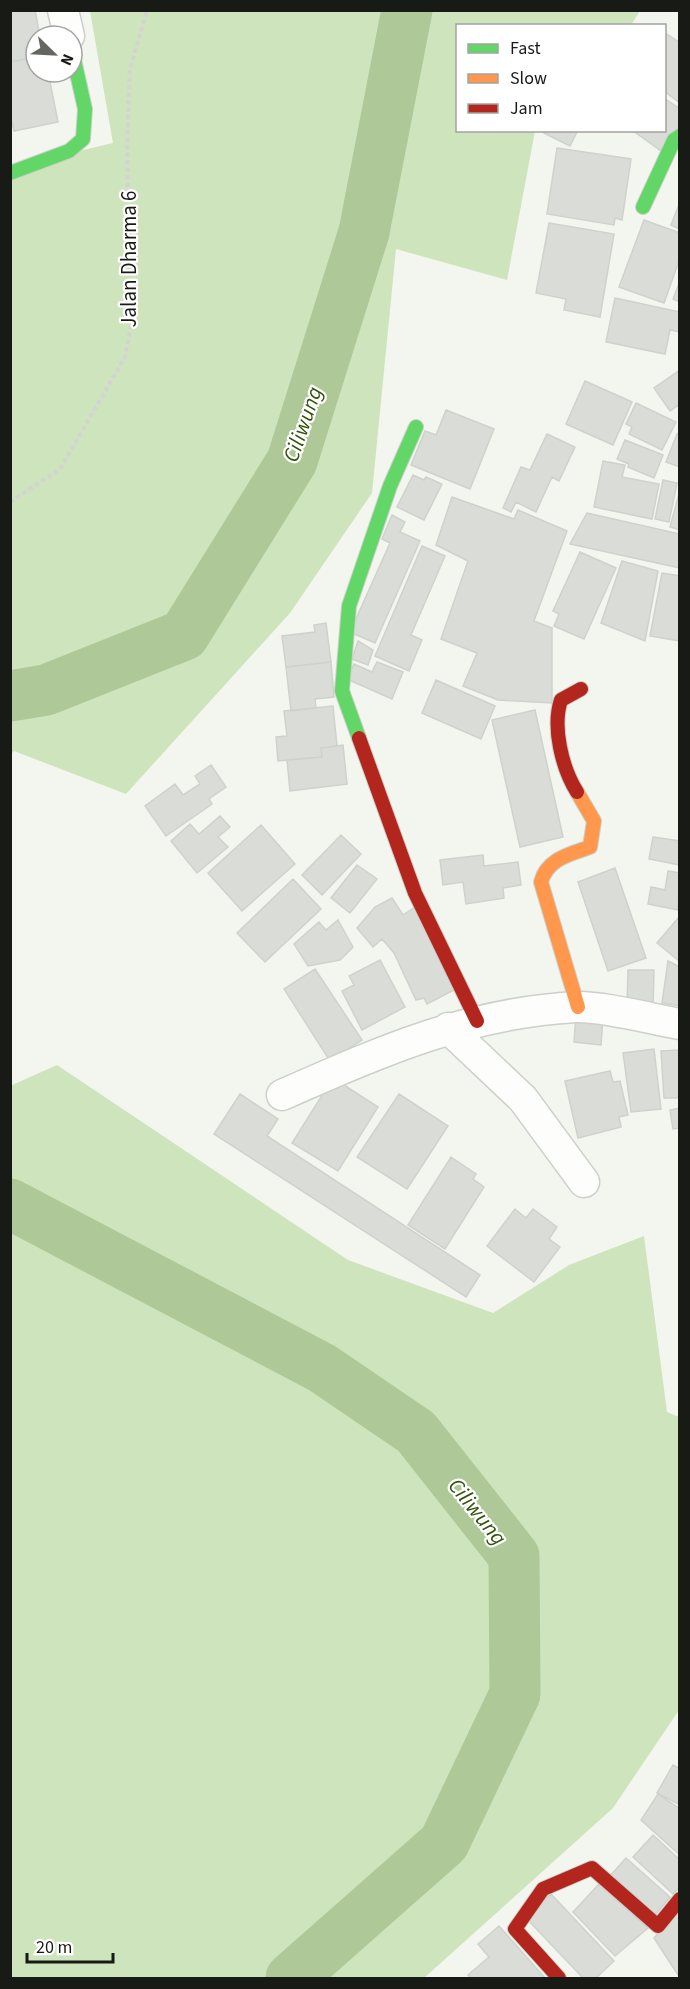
<svg xmlns="http://www.w3.org/2000/svg" width="690" height="1989" font-family="'Source Sans 3',sans-serif">
  <rect width="100%" height="100%" fill="#f2f6ee"/>
  <!-- green -->
  <path fill="#cee4bc" d="M90,11H640L631,25L458,26V130L535,131L507,280L396,249L372,493L290,613L126,794L14,751L11,754V167L113,143Z
    M57,1065L348,1260L493,1313L569,1265L644,1236L667,1412L679,1417V1710L613,1808L424,1978H11L10,1086Z"/>
  <g fill="none" stroke-linecap="round" stroke-linejoin="round">
    <!-- river -->
    <path stroke="#aec897" stroke-width="51" d="M10,696L46,690L184,635L292,461L364,232L407,10
      M10,1204L322,1368L416,1432L514,1556L515,1694L444,1843L291,1978"/>
  </g>
  <!-- building -->
  <path fill="#daddd7" stroke="#cfd2cc" stroke-width="1.5" d="M10,10H35L40,36H36V57L10,62Z
    M664,32L680,43V103L664,91Z
    M36,57V72H48L58,122L14,131L10,113V62Z
    M664,98L680,109V126L661,151L632,130H664Z
    M545,130H578L570,146L544,133Z
    M557,148L631,159L622,220L615,218L614,225L547,214Z
    M680,202V229L671,225Z
    M644,220L680,233V258L664,303L619,287Z
    M549,223L614,234L600,317L564,310L566,299L536,293Z
    M680,281V302L673,299Z
    M615,298L680,312V332L670,330L665,354L606,342Z
    M680,370V404L670,411L654,388Z
    M585,381L632,402L613,445L566,424Z
    M636,403L676,422L662,450L629,434L632,427L626,424Z
    M446,410L494,429L470,489L411,465L425,431L436,435Z
    M547,434L575,447L559,481L552,477L536,512L516,502L511,512L503,508L521,467L530,470Z
    M677,434L680,435V467L666,462Z
    M625,440L663,455L654,478L628,467L629,464L617,459Z
    M603,461L625,465L622,477L659,484L652,519L594,507Z
    M413,475L424,480L426,477L442,484L424,520L397,507Z
    M663,480L677,483L669,522L655,519Z
    M680,490V530L670,527Z
    M452,497L514,519L518,510L567,531L534,621L552,628V703L498,700L463,686L477,653L441,639L468,561L436,545Z
    M587,513L680,534V568L570,544Z
    M392,515L405,522L400,532L420,541L375,643L350,632L390,543L382,539Z
    M422,546L445,556L411,635L422,640L409,671L375,656Z
    M580,552L616,568L584,639L554,626L559,614L553,611Z
    M622,561L658,571L645,641L601,623Z
    M662,573L680,576V641L650,636Z
    M326,623L331,662L286,667L282,636L315,632L314,625Z
    M358,641L373,650L368,665L352,659Z
    M331,662L334,697L315,699L316,708L291,711L286,667Z
    M377,662L403,672L392,699L347,679L354,664L372,672Z
    M436,680L495,706L481,739L422,713Z
    M333,706L337,746L321,748L322,757L278,761L276,737L287,736L284,711Z
    M535,710L563,837L520,847L492,720Z
    M343,745L347,784L290,791L287,760L322,757L321,748Z
    M211,765L226,787L209,799L212,804L166,836L145,806L175,784L183,795L200,784L195,776Z
    M220,816L230,827L218,837L228,847L197,873L171,841L190,824L199,834Z
    M261,825L295,864L242,911L208,873Z
    M341,835L361,854L322,895L302,875Z
    M653,837L680,841V865L649,859Z
    M483,855L484,866L518,862L521,885L503,888L504,898L466,904L463,882L443,885L440,860Z
    M357,865L377,879L350,913L331,898Z
    M615,868L646,958L608,971L578,882Z
    M668,871L680,873L678,910L648,904L651,887L665,890Z
    M293,879L321,909L265,962L237,933Z
    M392,898L403,915L415,907L458,988L427,1004L424,998L416,1000L394,953L382,939L373,947L357,928L375,907Z
    M679,917H680L679,961L657,943Z
    M338,920L353,947L340,960L308,966L294,944L319,922L326,930Z
    M380,960L405,1007L362,1030L342,991L354,985L349,976Z
    M668,961L680,967V1006L662,1003Z
    M315,969L362,1040L330,1061L284,989Z
    M628,970H654L653,1010L627,1009Z
    M576,1015L603,1017L601,1045L574,1042Z
    M654,1049L661,1109L631,1112L623,1053Z
    M680,1050V1098H664L661,1051Z
    M610,1071L613,1082L620,1081L628,1115L619,1117L621,1127L578,1138L565,1081Z
    M333,1078L378,1107L338,1171L292,1143Z
    M240,1094L278,1119L267,1136L480,1275L466,1297L214,1134Z
    M399,1094L448,1126L407,1189L357,1157Z
    M680,1108V1128L673,1129L670,1110Z
    M451,1157L476,1174L473,1179L484,1187L445,1249L408,1225Z
    M515,1209L526,1218L533,1209L557,1227L549,1239L560,1247L534,1282L487,1246Z
    M673,1765L680,1769V1805L657,1793Z
    M658,1794L680,1809V1855L641,1820Z
    M653,1835L680,1860V1887L673,1894L633,1857Z
    M626,1858L670,1897L654,1916L610,1876Z
    M599,1884L648,1928L615,1956L573,1912Z
    M551,1894L614,1961L596,1978H583L526,1918Z
    M680,1909V1978L654,1938Z
    M499,1926L545,1978H471L468,1975L489,1957L478,1944Z"/>
  <g fill="none" stroke-linecap="round" stroke-linejoin="round">
    <!-- street casing -->
    <g stroke="#ccd0c9" stroke-width="33">
      <path id="street" d="M63,10L69,36
        M448,1028L523,1099L584,1182
        M282,1095C380,1052 466,1013 576,1007C602,1006 652,1019 680,1024"/>
    </g>
    <!-- fast casing -->
    <g stroke="#ccd0c9" stroke-width="16">
      <path id="fast" d="M10,173L69,151L83,139L85,109L72,51
        M643,207L674,140L680,136
        M359,738L342,691L349,606L390,486L416,427"/>
    </g>
    <!-- slow casing -->
    <g stroke="#ccd0c9" stroke-width="16">
      <path id="slow" d="M577,792L594,821L590,847C570,854 547,859 541,882L578,1007"/>
    </g>
    <!-- jam casing -->
    <g stroke="#ccd0c9" stroke-width="16">
      <path id="jam" d="M359,738L415,893L477,1021
        M577,792C562,768 552,727 561,700L581,689
        M559,1978L515,1929L543,1889L592,1868L658,1926L680,1899"/>
    </g>
    <!-- path -->
    <path stroke="#d3d4d1" stroke-width="4" stroke-dasharray="4.5 3" stroke-linecap="butt" d="M10,502L60,469L125,357L131,326L127,149L130,69L147,10"/>
    <!-- street -->
    <use href="#street" stroke="#fdfefc" stroke-width="30"/>
    <!-- fast -->
    <use href="#fast" stroke="#63d668" stroke-width="14"/>
    <!-- slow -->
    <use href="#slow" stroke="#ff974d" stroke-width="14"/>
    <!-- jam -->
    <use href="#jam" stroke="#b3261e" stroke-width="14"/>
  </g>
  <g text-anchor="middle" stroke-width="4.5" stroke-linejoin="round" paint-order="stroke">
    <!-- street labels -->
    <g font-size="21" fill="#171a15" stroke="#fff">
      <text transform="translate(129 259) rotate(-90)" y="7">Jalan Dharma 6</text>
    </g>
    <!-- water labels -->
    <g font-size="22" font-style="italic" fill="#325208" stroke="#fff">
      <text transform="translate(302 424) rotate(-71)" y="8">Ciliwung</text>
      <text transform="translate(478 1511) rotate(51)" y="8">Ciliwung</text>
    </g>
  </g>
  <!-- border -->
  <rect width="690" height="1989" fill="none" stroke="#171a15" stroke-width="24"/>
  <!-- legend -->
  <rect x="456" y="24" width="210" height="108" fill="#ffffff" stroke="#a2a3a1" stroke-width="1.5"/>
  <rect x="468" y="44" width="30" height="9" fill="#63d668" stroke="#a2a3a1" stroke-width="1.5"/>
  <text x="510" y="54" font-size="18" fill="#171a15">Fast</text>
  <rect x="468" y="74" width="30" height="9" fill="#ff974d" stroke="#a2a3a1" stroke-width="1.5"/>
  <text x="510" y="84" font-size="18" fill="#171a15">Slow</text>
  <rect x="468" y="104" width="30" height="9" fill="#b3261e" stroke="#a2a3a1" stroke-width="1.5"/>
  <text x="510" y="114" font-size="18" fill="#171a15">Jam</text>
  <!-- north arrow -->
  <g transform="translate(54 54) rotate(114)"><circle r="28" fill="#ffffff" stroke="#a2a3a1" stroke-width="1.5"/>
  <path d="M0-4.5L10 22L0 15L-10 22Z" fill="#646761"/>
  <text y="-9" font-size="16" font-weight="bold" text-anchor="middle" fill="#171a15">N</text>
  </g>
  <!-- scale -->
  <path d="M27 1953v9h86v-9" fill="none" stroke="#171a15" stroke-width="3"/>
  <text x="36" y="1953" font-size="18" fill="#171a15" stroke="#ffffff" stroke-width="4.5" paint-order="stroke">20 m</text>
</svg>
